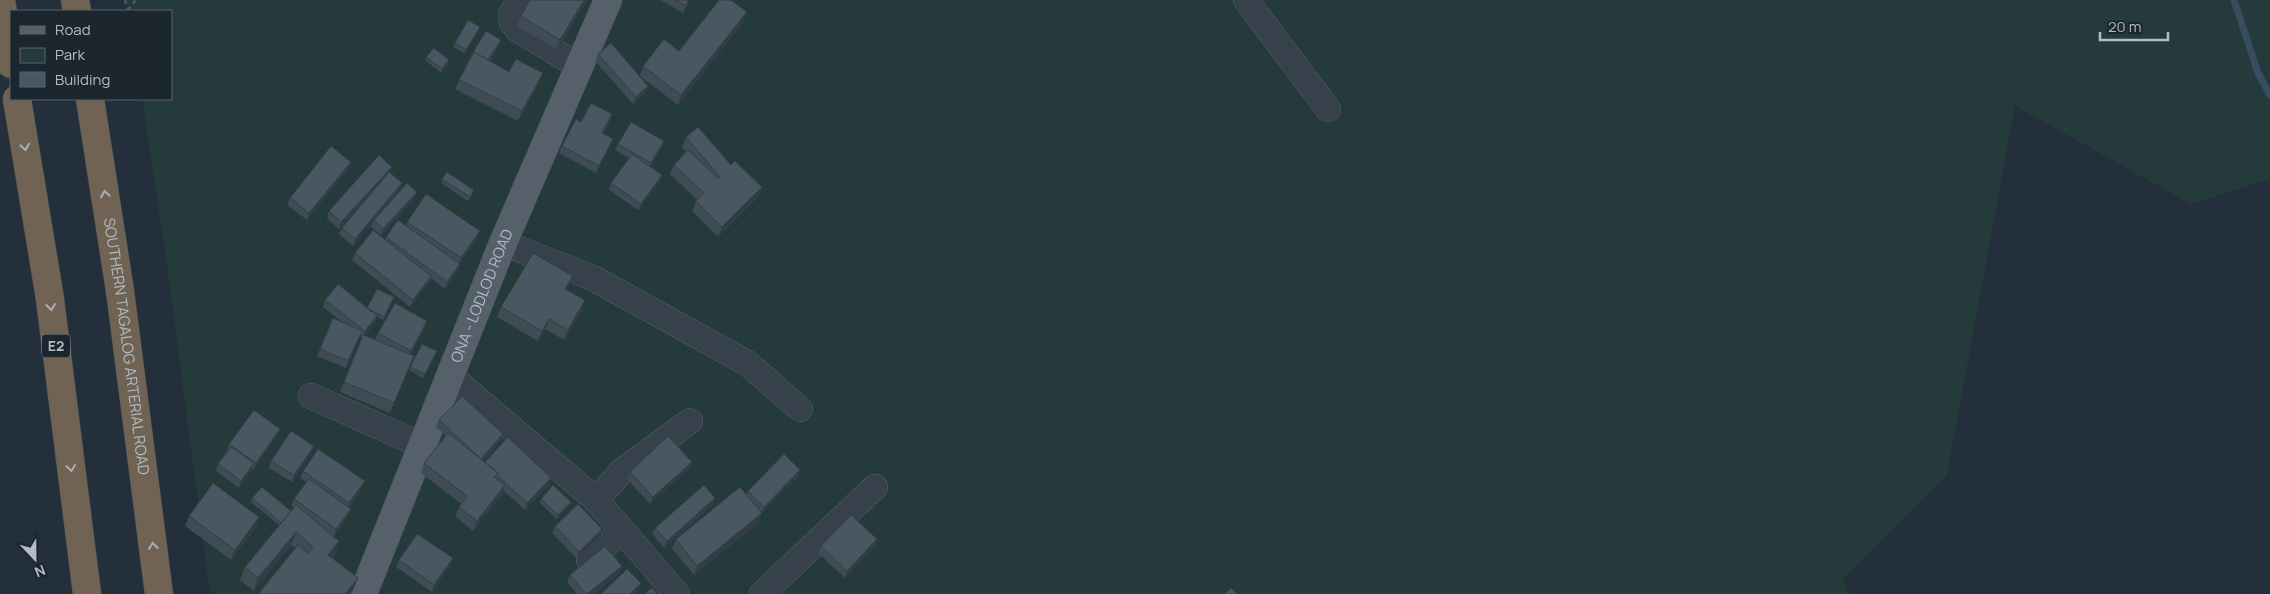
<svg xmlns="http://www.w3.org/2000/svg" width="2270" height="594" font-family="Manrope,sans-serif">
  <rect width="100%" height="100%" fill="#232f3a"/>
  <!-- green -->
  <path fill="#253b3b" d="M127,0H2270V179L2191,204L2015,106L1947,475L1843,578L1849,594H210L167,265L142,99H171V11H128Z"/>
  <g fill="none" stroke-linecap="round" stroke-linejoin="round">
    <!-- stream -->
    <path stroke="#374d61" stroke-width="7" d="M2234,0L2258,73L2270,95"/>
    <!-- minor casing -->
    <g stroke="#555f69" stroke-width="26">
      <path id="minor" d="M521,0L511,14L512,23L517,29L580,67
        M1246,0L1328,109
        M503,243L593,278L747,363L800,409
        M449,375L596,500L677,594
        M311,396L421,445
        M596,500L622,471L690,421
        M589,560L622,531
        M762,594L875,487"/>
    </g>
    <!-- major casing -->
    <g stroke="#404a54" stroke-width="29">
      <g id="major">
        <path id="s1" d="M363,594L503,243L608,0"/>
      </g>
    </g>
    <!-- highway casing -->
    <g stroke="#424c56" stroke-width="29">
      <g id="highway">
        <path d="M1,0L11,64"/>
        <path d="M75,0L77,11"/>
        <path d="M17,99L50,299L87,594"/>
        <path id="s2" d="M90,99L120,291L159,594"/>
      </g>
    </g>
    <!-- path -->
    <path stroke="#435858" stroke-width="3" stroke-dasharray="4 4" stroke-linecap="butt" d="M125,0L128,9
      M128,10L136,0"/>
    <!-- minor -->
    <use href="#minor" stroke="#37414b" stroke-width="25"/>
    <!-- major -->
    <use href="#major" stroke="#55606b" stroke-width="28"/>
    <!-- highway -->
    <use href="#highway" stroke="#706354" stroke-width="28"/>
  </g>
  <!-- wall -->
  <path fill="#3f4b55" d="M587,0L557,50L517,26L521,16Z
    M660,0H690L683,13Z
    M743,22L678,105L640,76L643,66L679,51Z
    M478,30L465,53L453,47L455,43Z
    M501,40L500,44L489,61L509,72L539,83L518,121L455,89L459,80L472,54Z
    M598,54L648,86L646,93L633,104L595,61Z
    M426,57L449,60L448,64L441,73L425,60Z
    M610,121L603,134L610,146L596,173L559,153L562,146L581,122Z
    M686,137L731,165L762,187L758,197L718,237L692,211L696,201L697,200L670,174L674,165L686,151L682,147Z
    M664,141L661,148L650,167L662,175L659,182L638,210L609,190L611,183L629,158L615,150L618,144Z
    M351,162L348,169L307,220L287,205L290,198Z
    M392,167L390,172L402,183L400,190L381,212L414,199L381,235L371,227L373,221L353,246L339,234L342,228L360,206L339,229L327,218L329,211Z
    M442,179L473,194L468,201L441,183Z
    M407,222L480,231L477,238L459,264H460L457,271L445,289L431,278L429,283L410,307L352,260L355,253L385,240L386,237L406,225Z
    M569,286L567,290L582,310L564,340L545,329L538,341L497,317L501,307Z
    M394,297L383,320L377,317L375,323L365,335L375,340L378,333L425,328L410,354L414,356L390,413L340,392L362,338L360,336L346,368L317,356L320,349L343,323L323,307L325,300L367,308Z
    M435,355L423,378L409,370L410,367Z
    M439,420L503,434L500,441L483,461L485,462L551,478L549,485L525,510L503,490L502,495L473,531L455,516L459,507L461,504L421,473L424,463L446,436L436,427Z
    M280,429L277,436L253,470L252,469L239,488L216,471L218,464L227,451L229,444Z
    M311,453L292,482L269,468L271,461Z
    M692,462L689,468L650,504L627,479L630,472Z
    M303,471L362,488L349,508L348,516L334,536L335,554L332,557L358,578L353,590L350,594H258L296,548L291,545L254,591L240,580L245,567L279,525L251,502L252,498L291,511L294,508L291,506L294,499L306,482L300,478Z
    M798,477L761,513L758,523L694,575L672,549L676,539L746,494L748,491Z
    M541,499L571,502L570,505L557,519L540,503Z
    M713,505L664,548L652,534L655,528Z
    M189,516L256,527L231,560L185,526Z
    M555,526L600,536L577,559L552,533Z
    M821,546H875L845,578L818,553Z
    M453,558L450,565L432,592L396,567L399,560Z
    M620,573L594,594H577L567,582L570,575Z"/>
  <!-- shaded-wall -->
  <path fill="#333d45" d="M584,0H587L557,50L560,40Z
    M689,0H690L683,13L686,6Z
    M747,12L743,22L678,105L681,95Z
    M501,40L500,44L485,66L487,63Z
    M449,60L448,64L441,73L442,69Z
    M543,73L539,83L518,121L522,111Z
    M648,86L646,93L633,104L636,97Z
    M612,114L610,121L600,140L602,133Z
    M613,139L610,146L596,173L599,166Z
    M664,141L661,148L649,170L651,163Z
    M351,162L348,169L307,220L309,213Z
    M392,167L389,174L339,229L341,222Z
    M662,175L659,182L638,210L641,204Z
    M402,183L400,190L353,246L355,239Z
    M762,187L758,197L718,237L722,227Z
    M417,192L414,199L381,235L383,229Z
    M480,231L477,238L458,265L461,258Z
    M460,264L457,271L445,289L447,282Z
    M431,276L429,283L410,307L413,300Z
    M573,276L569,286L562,299L565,289Z
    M585,300L582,310L564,340L568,330Z
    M377,316L375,323L362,338L365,331Z
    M549,319L545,329L538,341L542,331Z
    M427,321L425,328L408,358L411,351Z
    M280,429L277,436L253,470L256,463Z
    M503,434L500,441L478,466L481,459Z
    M314,446L311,453L292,482L294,475Z
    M692,462L689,468L650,504L653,497Z
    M254,463L251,470L239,488L241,481Z
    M800,470L798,477L761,513L758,523L694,575L697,566L761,513L764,507Z
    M551,478L549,485L525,510L527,503Z
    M365,481L362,488L347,510L349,503Z
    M505,485L502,495L473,531L477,521Z
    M715,498L713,505L664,548L667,541Z
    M571,502L570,505L557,519L558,515Z
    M351,509L348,516L334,536L336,529Z
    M259,517L256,527L231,560L235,550Z
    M602,529L600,536L577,559L579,552Z
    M296,532L291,545L254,591L258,578Z
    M877,539L875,546L845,578L847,571Z
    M339,541L335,554L324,567L328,555Z
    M453,558L450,565L432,592L434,585Z
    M622,566L620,573L594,594H587Z
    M358,578L353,590L350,594H345Z
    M641,583L639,590L635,594H630Z"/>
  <!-- building -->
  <path fill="#495763" stroke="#333d45" d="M530,0H584L560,40L521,16Z
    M675,0H689L686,6Z
    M719,0H731L747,12L681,95L643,66L664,39L679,51Z
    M468,20L480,27L466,50L455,43Z
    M486,31L501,40L488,60L474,52L473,54H472Z
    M611,43L648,86L636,97L598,54Z
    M434,48L449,60L442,69L426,57Z
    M474,52L509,72L516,59L543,73L522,111L459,80Z
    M591,103L612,114L602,133L613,139L599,166L562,146L576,119L581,122Z
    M631,122L664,141L651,163L618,144Z
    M698,127L731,165L735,161L762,187L722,227L696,201L704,193L674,165L688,150L718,178L720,177L686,137Z
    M331,146L351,162L309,213L290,198Z
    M632,154L662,175L641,204L611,183Z
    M379,155L392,167L341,222L329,211Z
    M389,172L402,183L355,239L342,228Z
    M447,172L474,190L470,197L442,179Z
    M407,183L417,192L383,229L374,220Z
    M426,194L480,231L461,258L407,222Z
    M398,220L460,264L447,282L386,237Z
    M373,230L431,276L413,300L355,253Z
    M533,253L573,276L565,289L585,300L568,330L549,319L542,331L501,307Z
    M338,284L377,316L365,331L325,300Z
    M377,289L394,297L384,317L367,308Z
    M395,303L427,321L411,351L378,333Z
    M333,318L362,331L348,361L320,349Z
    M363,335L414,356L394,403L344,382Z
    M422,344L437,351L425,374L410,367Z
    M462,396L503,434L481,459L439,420Z
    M254,410L280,429L256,463L229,444Z
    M291,431L314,446L294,475L271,461Z
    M448,433L498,473L494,477L505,485L477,521L459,507L467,496L424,463Z
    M668,436L692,462L653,497L630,472Z
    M508,437L551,478L527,503L497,475L498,473L485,462Z
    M231,447L254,463L241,481L218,464Z
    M318,449L365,481L349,503L303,471Z
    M784,454L800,470L764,507L748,491Z
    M309,479L351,509L336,529L294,499Z
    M213,483L259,517L235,550L189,516Z
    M553,485L571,502L558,515L541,499Z
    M704,485L715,498L667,541L655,528Z
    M262,487L291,511L281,523L252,498Z
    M740,487L762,513L697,566L676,539Z
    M578,504L602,529L579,552L555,526Z
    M296,505L339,541L328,555L358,578L345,594H260L259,593L298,545L308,553L313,547L296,532L258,578L245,567Z
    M851,515L877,539L847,571L821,546Z
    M417,534L453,558L434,585L399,560Z
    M605,546L622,566L587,594H586L570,575Z
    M627,569L641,583L630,594H601Z
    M652,588L657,594H644Z
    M1231,588L1237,594H1224Z"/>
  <!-- one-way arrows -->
  <defs><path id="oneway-chevron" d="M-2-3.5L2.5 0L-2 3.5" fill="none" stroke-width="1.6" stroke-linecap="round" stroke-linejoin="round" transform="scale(1.25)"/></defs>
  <g stroke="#a8afb5">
    <use href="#oneway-chevron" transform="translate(25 147) rotate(81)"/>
    <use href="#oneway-chevron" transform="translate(105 194) rotate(-99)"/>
    <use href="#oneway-chevron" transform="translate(51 307) rotate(83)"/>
    <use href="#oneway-chevron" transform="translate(71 468) rotate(83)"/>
    <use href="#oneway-chevron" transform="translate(153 546) rotate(-97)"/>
  </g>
  <g text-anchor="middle" stroke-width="5" stroke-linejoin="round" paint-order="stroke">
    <!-- shield labels -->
    <rect fill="#1c262f" stroke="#858f99" stroke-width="1" x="42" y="334.5" width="28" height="23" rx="4"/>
    <g font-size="14" font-weight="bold" fill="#b2bcc6">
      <text x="56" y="351">E2</text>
    </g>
    <!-- street labels -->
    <g font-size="15" fill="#b2bcc6" stroke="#1c262f">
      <text dy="5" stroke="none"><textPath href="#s1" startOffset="321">ONA - LODLOD ROAD</textPath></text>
      <text dy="5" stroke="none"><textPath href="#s2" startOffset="250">SOUTHERN TAGALOG ARTERIAL ROAD</textPath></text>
    </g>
  </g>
  <!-- legend -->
  <rect x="10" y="10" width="162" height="90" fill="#1c262f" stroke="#58626b"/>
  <rect x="20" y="26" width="25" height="8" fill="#55606b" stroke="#58626b"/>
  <text x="55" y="35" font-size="15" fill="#b2bcc6">Road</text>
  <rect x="20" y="48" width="25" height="15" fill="#253b3b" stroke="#58626b"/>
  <text x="55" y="60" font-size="15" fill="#b2bcc6">Park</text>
  <rect x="20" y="72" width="25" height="15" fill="#495763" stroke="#58626b"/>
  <text x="55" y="85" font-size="15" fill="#b2bcc6">Building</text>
  <!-- north arrow -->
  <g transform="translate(35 559) rotate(158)" stroke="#1c262f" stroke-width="4" paint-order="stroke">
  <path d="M0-4L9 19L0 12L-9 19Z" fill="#b2bcc6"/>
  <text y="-8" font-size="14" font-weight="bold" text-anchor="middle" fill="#b2bcc6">N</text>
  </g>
  <!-- scale -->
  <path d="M2100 32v8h68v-8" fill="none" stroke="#b2bcc6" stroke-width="2.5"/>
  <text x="2108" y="32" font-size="15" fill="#b2bcc6" stroke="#1c262f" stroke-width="4" paint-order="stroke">20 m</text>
</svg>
